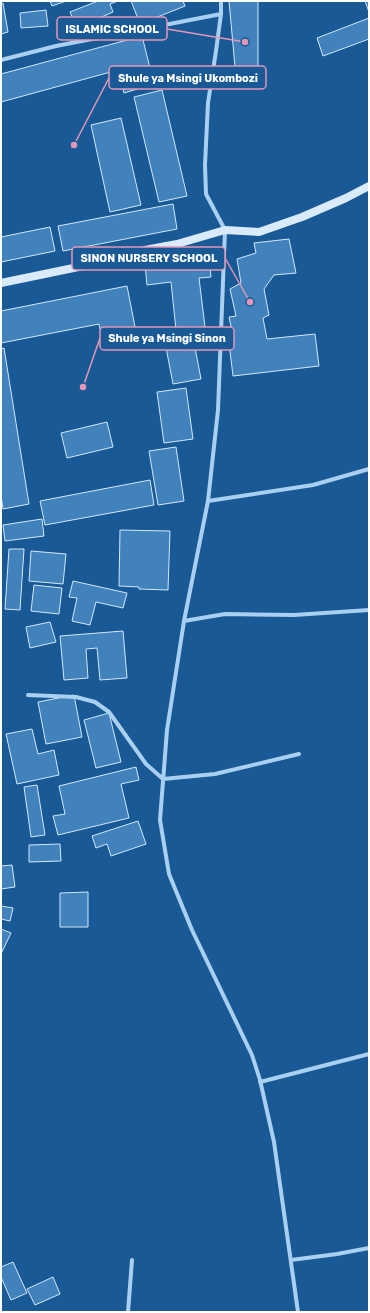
<svg xmlns="http://www.w3.org/2000/svg" width="370" height="1313" font-family="Rubik,sans-serif">
  <rect width="100%" height="100%" fill="#185996"/>
  <!-- building -->
  <path fill="#4182bd" stroke="#d2e8fc" d="M50,1H66L52,6Z
    M98,1H118L110,4L113,12L77,28L70,12Z
    M131,1H183L185,6L140,24Z
    M229,1H258V84L237,89Z
    M365,1H369V12Z
    M3,3L8,32L1,34V4Z
    M46,10L48,26L21,28L20,13Z
    M369,18V39L323,56L317,38Z
    M142,36L154,84L124,93L118,70L1,102V74Z
    M162,90L187,196L159,202L134,97Z
    M121,118L141,205L110,212L91,125Z
    M173,204L177,229L63,251L58,226Z
    M50,227L55,251L1,262V237Z
    M289,239L296,273L274,275L264,289L269,315L263,318L267,339L315,334L319,366L233,376L229,343L234,341L229,317L236,316L230,289L241,283L237,259L256,253L254,243Z
    M209,257L211,277L199,278L205,327L176,330L171,282L147,285L145,264Z
    M127,286L137,337L103,344L99,324L1,343V311Z
    M192,332L201,379L173,384L164,337Z
    M4,348L29,504L3,509L1,496V349Z
    M186,388L193,439L164,443L157,392Z
    M107,422L113,447L67,458L61,433Z
    M176,447L184,501L158,505L149,451Z
    M150,480L154,505L45,525L40,501Z
    M42,519L44,536L5,541L3,525Z
    M120,530L170,531L168,590L139,589V587L119,586Z
    M9,549H24L20,610L5,609Z
    M31,551L66,554L63,584L29,581Z
    M73,581L127,593L123,608L96,602L90,625L72,621L77,598L69,597Z
    M34,585L62,588L59,614L31,611Z
    M50,622L56,642L30,648L26,627Z
    M123,631L127,678L100,680L97,648L86,649L88,678L64,680L60,636Z
    M74,695L82,737L46,744L38,702Z
    M109,713L121,762L96,768L84,720Z
    M32,729L38,754L54,750L59,775L17,784L6,734Z
    M136,767L139,780L121,784L129,818L58,835L53,816L65,814L59,786Z
    M37,785L45,835L31,837L24,787Z
    M138,821L146,844L111,856L107,844L96,848L92,836Z
    M60,844L61,861L29,862V845Z
    M12,865L15,887L1,889V866Z
    M88,892V927H60V893Z
    M1,906L13,908L10,921L1,919Z
    M1,929L11,933L1,954Z
    M13,1262L27,1293L11,1300L1,1277V1267Z
    M53,1277L60,1294L35,1305L27,1289Z"/>
  <g fill="none" stroke-linecap="round" stroke-linejoin="round">
    <!-- street -->
    <path stroke="#aad0f1" stroke-width="4" d="M221,1V14L216,51L208,103L205,165L206,194L225,230L218,410L208,501L184,621L167,730L160,820L169,874L192,930L252,1055L260,1080L274,1142L298,1312
      M1,60L56,46L221,14
      M208,501L313,485L369,469
      M184,621L225,614L294,615L369,610
      M28,695L76,697L95,702L109,712L146,764L163,779L215,774L299,754
      M260,1082L369,1054
      M291,1260L337,1254L369,1248
      M128,1312L132,1260"/>
    <!-- secondary -->
    <path stroke="#d9eafb" stroke-width="8" d="M1,283L88,265L145,250L177,244L225,230L259,232L302,217L346,198L369,186"/>
  </g>
  <!-- callouts -->
  <path fill="none" stroke="#e497b5" stroke-width="1.5" d="M245 42L167 29M74 145L109 78M250 302L225 258M83 387L100 338"/>
  <g fill="#e497b5" stroke="#185996" stroke-width="1.5">
    <circle cx="245" cy="42" r="4"/>
    <circle cx="74" cy="145" r="4"/>
    <circle cx="250" cy="302" r="4"/>
    <circle cx="83" cy="387" r="4"/>
  </g>
  <g fill="#185996" stroke="#e497b5" stroke-width="1.5">
    <rect x="57" y="17" width="110" height="23" rx="4"/>
    <rect x="109" y="66" width="157" height="23" rx="4"/>
    <rect x="72" y="247" width="153" height="23" rx="4"/>
    <rect x="100" y="327" width="134" height="23" rx="4"/>
  </g>
  <g font-size="11" text-anchor="middle" font-weight="bold" fill="#fff">
    <text x="112" y="33">ISLAMIC SCHOOL</text>
    <text x="188" y="82">Shule ya Msingi Ukombozi</text>
    <text x="149" y="262">SINON NURSERY SCHOOL</text>
    <text x="167" y="342">Shule ya Msingi Sinon</text>
  </g>
  <!-- border -->
  <rect width="370" height="1313" fill="none" stroke="#ffffff" stroke-width="4"/>
</svg>
